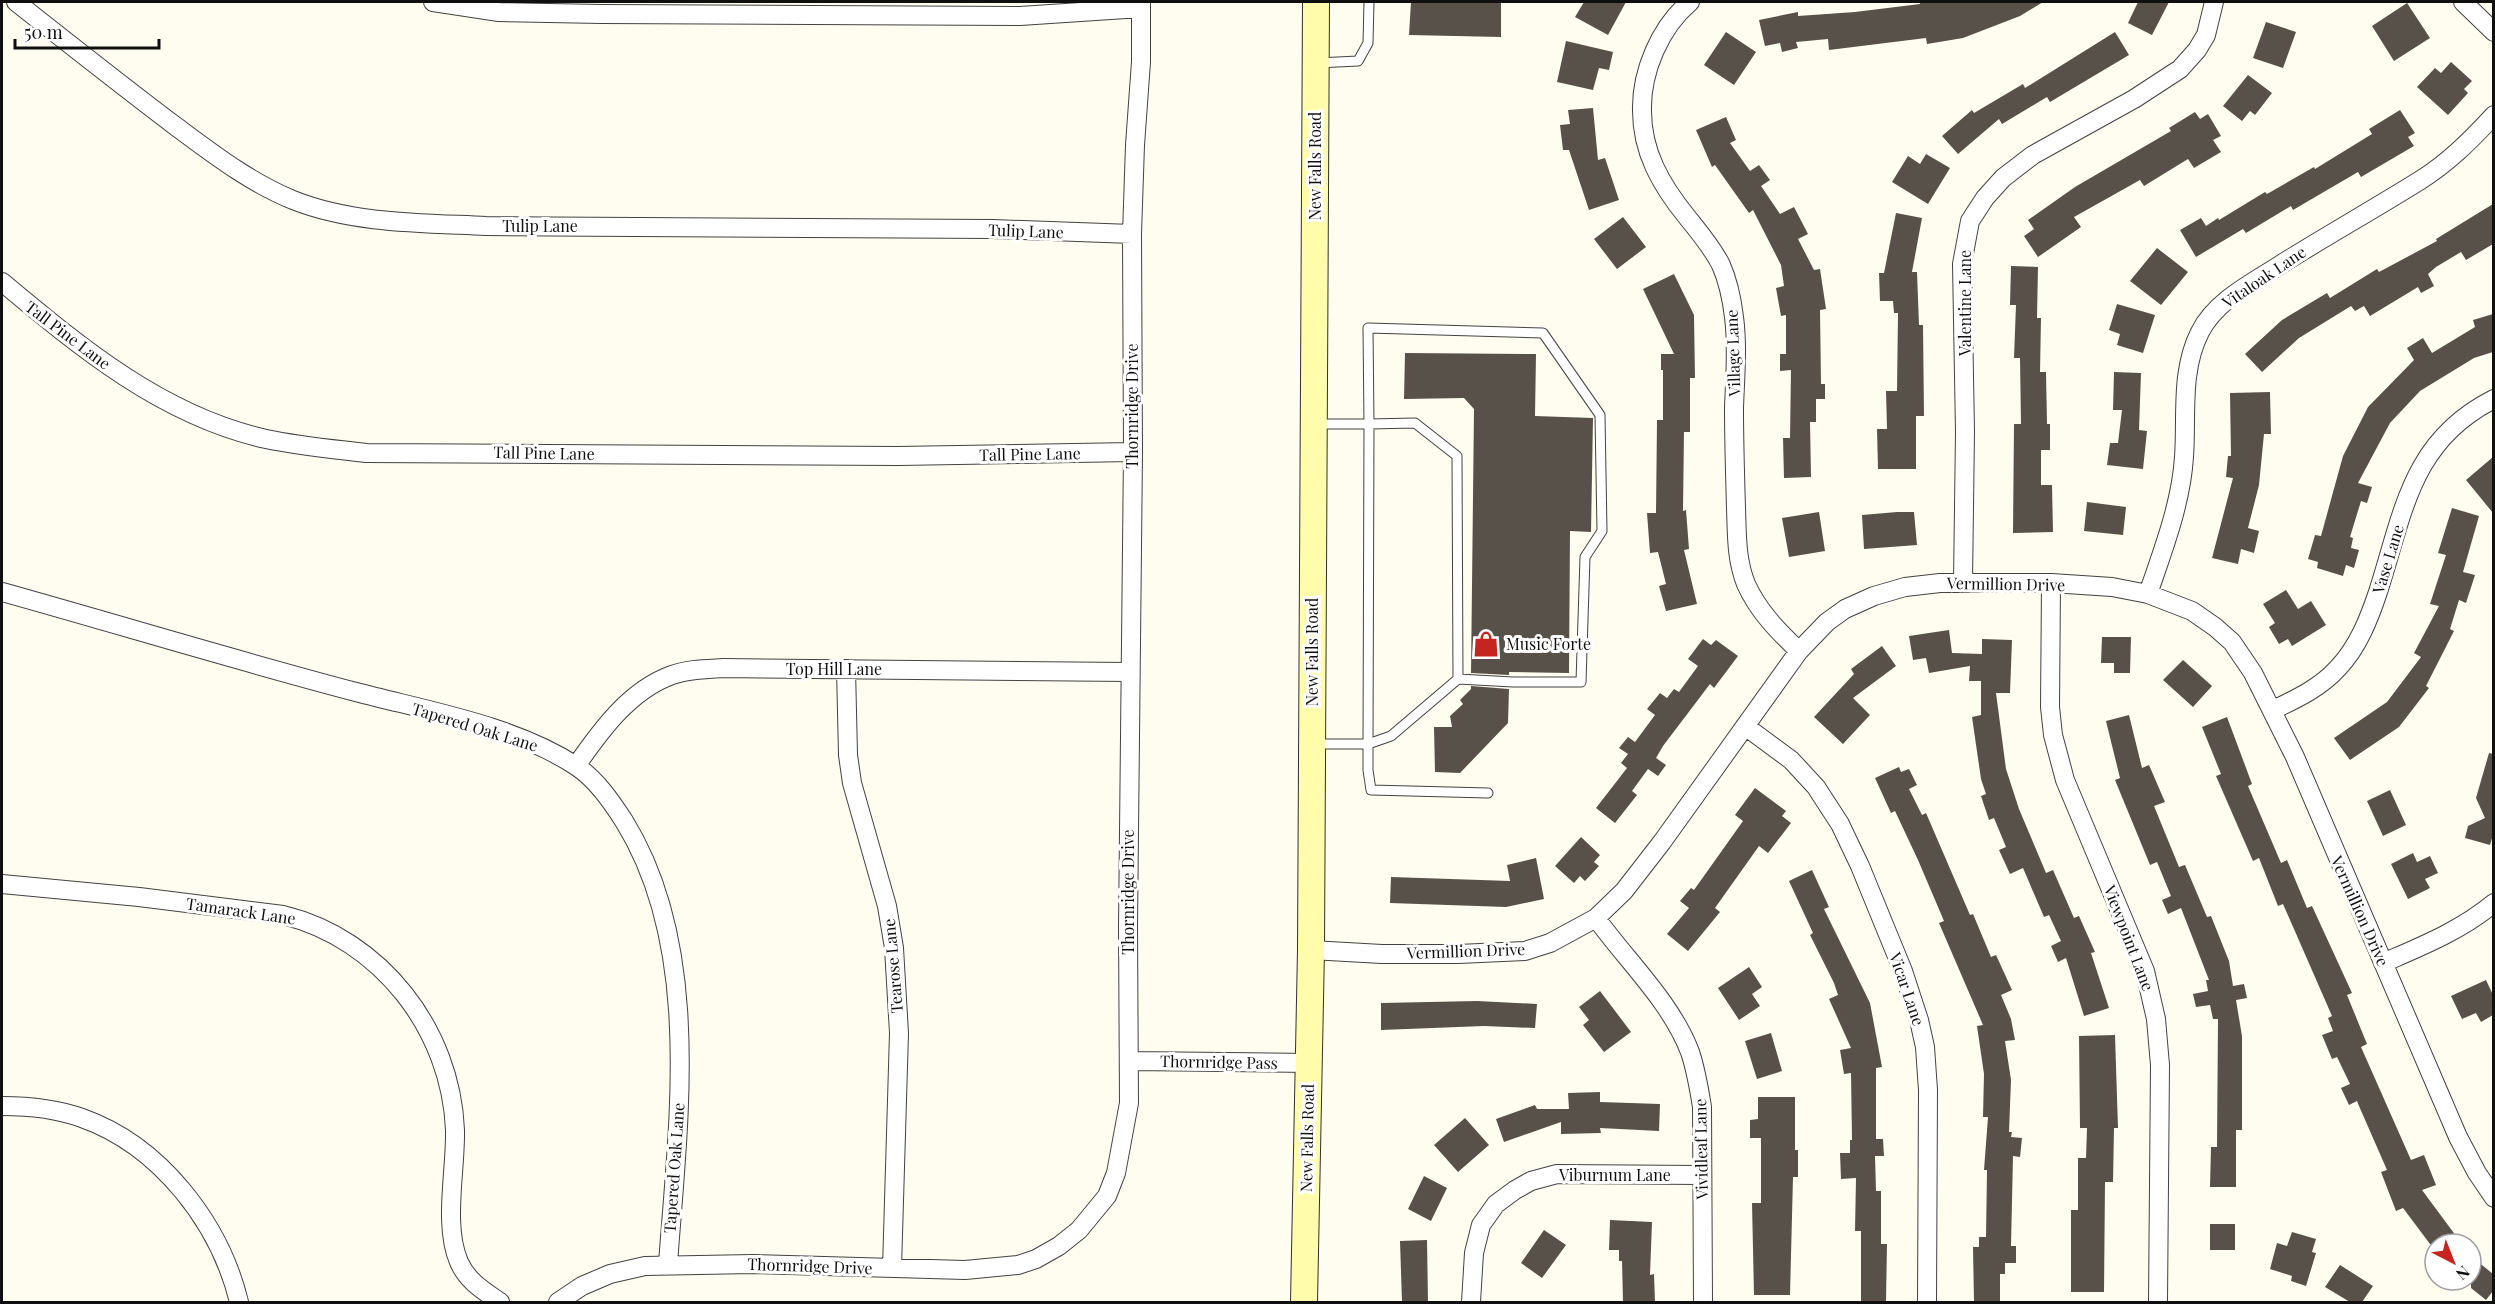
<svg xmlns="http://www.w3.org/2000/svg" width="2495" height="1304" font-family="'Playfair Display',serif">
  <rect width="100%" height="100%" fill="#fffdf0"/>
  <!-- building -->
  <path fill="#58514a" d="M1411,2H1501V37L1409,35Z
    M1584,2H1626L1608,35L1575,17Z
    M1920,2H2043L2020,16L1963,38L1927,44L1926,38L1829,50L1828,39L1796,42L1798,48L1782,52L1780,43L1765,46L1759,20L1798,12V16L1855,12L1920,4Z
    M2138,2H2169L2152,35L2128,23Z
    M2407,3L2430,38L2394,61L2372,26Z
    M2266,22L2296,32L2283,68L2253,58Z
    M1726,32L1756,52L1734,85L1704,65Z
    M2115,32L2129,55L2050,102L2047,97L2002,124L1999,119L1958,154L1942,136L1972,110L1974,113L2023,84L2025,88Z
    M1566,41L1613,52L1609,70L1599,68L1593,90L1557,82Z
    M2451,62L2472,81L2464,89L2468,93L2448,115L2417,87L2435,68L2441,73Z
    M2248,75L2272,93L2255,115L2250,111L2242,121L2223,106Z
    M1593,108L1598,160L1605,158L1619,200L1589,210L1569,150H1563L1560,125L1570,124L1568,110Z
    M2400,110L2415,133L2408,137L2414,146L2361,177L2358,172L2293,210L2291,206L2246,233L2243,229L2196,257L2180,230L2201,218L2206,226L2218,218L2219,220L2265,192L2267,194L2314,167L2315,169L2372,134L2369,129Z
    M2195,112L2200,119L2208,114L2221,136L2213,140L2221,152L2194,168L2188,159L2144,186L2140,180L2074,217L2081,227L2038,257L2024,236L2034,229L2028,220L2075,187L2171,131L2169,128Z
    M1726,117L1736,140L1730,143L1750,171L1759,165L1770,180L1761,186L1780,214L1794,207L1808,234L1798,239L1814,270L1820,269L1826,309L1820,310L1821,384H1825V399H1816V422H1810L1811,477L1784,478L1783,438H1790L1791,370L1780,371V354H1786V315L1781,316L1776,288L1784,286L1781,265L1753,210L1749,213L1715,165L1712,167L1696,130Z
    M1926,154L1950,168L1928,204L1892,182L1908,156L1920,164Z
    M2493,204V244L2466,260L2461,252L2436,267L2428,274L2434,286L2421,293L2418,287L2370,316L2364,306L2355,311L2351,306L2299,338L2262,372L2245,354L2282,320L2327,293L2330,298L2377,269L2379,272L2437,241L2436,239Z
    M1896,213L1922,218L1912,272H1917L1919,325H1923L1924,416H1916V469H1878L1877,429H1887L1886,391H1897L1898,313H1894L1893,301H1880L1879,273H1884Z
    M1623,217L1646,247L1617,269L1594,239Z
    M2157,248L2188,272L2161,305L2130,281Z
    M2011,266L2038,267L2037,318H2041L2040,372H2046L2047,424H2050V450H2041V485H2052L2053,532L2013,533L2014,424H2021L2020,358H2014L2016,305H2010Z
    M1674,274L1694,315L1695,378H1690V432H1684L1683,511L1686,510L1689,549L1684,550L1697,604L1666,611L1659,586L1666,584L1658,552L1650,553L1647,513H1656L1657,420H1663V370H1661V354H1674L1643,289Z
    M2117,304L2155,315L2143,353L2117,345L2120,334L2109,330Z
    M2493,314V352L2474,358L2420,391L2390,423L2358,483L2372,487L2367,503L2361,501L2350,537L2353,538L2351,548L2359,550L2354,568L2346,565L2343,576L2317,568L2318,562L2308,559L2315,535L2321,536L2343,456L2368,407L2414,360L2407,348L2423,338L2432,353L2475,327L2473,320Z
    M1405,353L1536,354L1535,416L1593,418L1591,532L1570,531L1569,673L1509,672V675L1471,673L1474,409L1464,398L1404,399Z
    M2114,372L2141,373L2139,430L2147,431L2143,469L2107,465L2110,443H2118L2122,410H2113Z
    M2270,392L2271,434H2264L2259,485L2248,528L2259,531L2254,553L2241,549L2238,564L2212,558L2233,478L2226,477L2228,456H2231L2230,393Z
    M2493,457V513L2466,480Z
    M2087,502L2126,507L2123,535L2084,531Z
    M2452,508L2479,516L2463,572L2475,575L2466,603L2459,600L2450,629L2454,631L2426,686L2429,688L2399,727L2350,760L2334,738L2387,702L2421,657L2414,653L2439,606L2430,604L2446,555L2438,553Z
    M1819,512L1825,551L1789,557L1782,518Z
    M1897,512H1914L1917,545L1864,549L1862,515Z
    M2286,590L2298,609L2311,601L2326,625L2292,646L2288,639L2279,644L2269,627L2275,623L2263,604Z
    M1949,630L1952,653L1982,654V639L2012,640L2010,693H1996L2006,769L2019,809L2046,873L2053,870L2074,918L2079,916L2095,952L2091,953L2109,1008L2084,1016L2066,958L2058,962L2051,946L2061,941L2049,915L2044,917L2023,868L2010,874L1999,850L2006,847L1994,818L1989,820L1981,796L1986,794L1981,779L1972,717L1981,715V681H1969L1970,666L1929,673L1926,658L1913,660L1909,636Z
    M2102,637H2131L2130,673H2114V663H2101Z
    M1703,639L1711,645L1716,640L1738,656L1714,688L1710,684L1663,746L1656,758L1666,765L1658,776L1648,769L1632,791L1637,795L1615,823L1596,808L1627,768L1621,763L1628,754L1619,748L1628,737L1635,742L1655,715L1647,709L1660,693L1667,698L1674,689L1679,692L1698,666L1688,659Z
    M1882,646L1896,666L1853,698L1870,715L1843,744L1814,717L1854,674L1851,669Z
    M2183,660L2212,686L2193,707L2163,680Z
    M1471,686L1509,689L1508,723L1460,773L1435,772L1434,727H1452L1450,716L1463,704L1460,700L1471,689Z
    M2129,715L2142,768L2149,765L2165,802L2154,806L2179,867L2185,865L2207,917L2211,916L2229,961L2233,986L2244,984L2247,998L2236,1000L2242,1036V1130H2236V1187H2210L2211,1147H2217L2218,1019H2213L2210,1005L2196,1007L2193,994L2208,991L2206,980H2209L2181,908L2168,914L2162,900L2171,896L2157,862L2150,865L2115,780L2120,778L2106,721Z
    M2227,717L2252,784L2248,786L2281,863L2287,860L2307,908L2312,906L2352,993L2347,995L2367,1044L2361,1047L2411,1160L2424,1155L2436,1185L2422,1190L2462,1244H2430L2403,1208L2396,1211L2381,1172L2387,1170L2359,1106L2357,1101L2349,1105L2341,1088L2350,1084L2337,1057L2332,1059L2322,1035L2333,1031L2328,1018L2332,1016L2283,904L2278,906L2259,858L2253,861L2216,776L2221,774L2202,727Z
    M2489,753L2493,754V835L2490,845L2465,838L2468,826L2485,818L2476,798Z
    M1899,767L1901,772L1909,769L1917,785L1909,789L1922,815L1926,813L1970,915L1973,914L1991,957L1996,955L2012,990L2001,995L2011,1019L2015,1040L2005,1041L2011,1080L2009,1132H2012L2011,1137L2022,1138L2020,1157L2013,1156L2011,1246H2016V1263H2005V1274H2000V1302H1974L1973,1247H1979V1237H1986L1987,1170H1984L1988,1117H1983L1984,1074L1977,1026L1983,1025L1939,923L1944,921L1918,860L1895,811L1891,813L1875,778Z
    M1755,788L1786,811L1782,816L1791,823L1768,853L1759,846L1715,908L1720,912L1688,951L1667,934L1689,908L1680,901L1691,888L1694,890L1743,821L1735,815Z
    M2390,790L2406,825L2383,836L2367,801Z
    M1581,837L1600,855L1594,862L1599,866L1585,881L1580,876L1574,883L1555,866Z
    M2413,853L2417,862L2430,856L2438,873L2425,879L2430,888L2408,899L2391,864Z
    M1536,858L1544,899L1506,907L1390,903L1391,877L1510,881L1507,865Z
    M1812,870L1829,907L1824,909L1870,1003L1882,1067L1876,1068V1139H1883L1884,1156H1875L1876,1191H1881V1244H1887L1886,1302H1861V1231H1855L1856,1178L1841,1179L1840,1153H1850V1140H1852L1851,1073L1844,1074L1840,1050L1851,1048L1829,999L1838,995L1834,983L1810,935L1813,933L1789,881Z
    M1749,967L1762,987L1752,994L1760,1006L1739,1020L1718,988Z
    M2486,980L2493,995V1015L2481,1022L2476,1013L2462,1019L2451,996Z
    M1600,991L1631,1032L1604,1052L1583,1025L1589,1020L1579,1007Z
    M1477,1001L1537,1004L1535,1028L1484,1026L1381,1030V1003Z
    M1771,1033L1782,1071L1757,1079L1745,1041Z
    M2115,1035L2118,1128H2114L2113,1182H2105L2104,1292H2071V1210H2078V1158H2086L2087,1128H2080L2079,1036Z
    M1600,1092V1102L1660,1104L1659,1131L1600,1128L1601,1133L1561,1134V1122L1504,1142L1496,1119L1535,1105L1537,1109H1569L1568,1093Z
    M1758,1097H1795V1150H1798V1177H1793L1790,1295H1754L1752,1203H1761V1138H1750V1120L1758,1119Z
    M1465,1118L1489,1145L1458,1172L1434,1145Z
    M1424,1176L1447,1188L1431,1221L1408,1209Z
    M1610,1220L1652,1222L1650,1275L1654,1274L1655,1302H1623L1622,1261H1619V1250H1609Z
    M2210,1224H2235V1250H2210Z
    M1544,1230L1566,1245L1542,1278L1521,1263Z
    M2292,1232L2316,1239L2312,1252L2316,1253L2306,1286L2291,1281L2292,1276L2270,1269L2277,1243L2287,1246Z
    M1427,1240L1428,1302H1402L1400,1241Z
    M2471,1256L2493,1274V1291L2486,1300L2471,1288Z
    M2340,1265L2373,1286L2362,1302H2350L2325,1287Z"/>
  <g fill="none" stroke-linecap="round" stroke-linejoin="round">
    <!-- service casing -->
    <g stroke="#424242" stroke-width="11">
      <path id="service" d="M1317,63L1358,61L1368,43L1369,2
        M1315,424H1369L1368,744L1391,736L1458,679L1457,456L1415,423L1369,424L1368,328L1543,333L1600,415L1602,531L1585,557L1581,682H1513L1458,679
        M1315,744H1368V770L1371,790L1488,793"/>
    </g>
    <!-- minor casing -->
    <g stroke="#424242" stroke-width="20">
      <path id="minor" d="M16,2C68,43 121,85 174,125C212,153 249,182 293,200C353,224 423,223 486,226L993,229L1132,234
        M433,2L499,12L602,14L1020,16L1141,8
        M1690,2C1660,27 1641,72 1642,111C1642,152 1661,185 1687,217C1699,232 1712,247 1721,265C1728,281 1732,300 1734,317C1738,347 1735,378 1734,408C1734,441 1735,475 1736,508C1737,534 1736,559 1746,584C1758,611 1778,631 1799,651
        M2463,2L2494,32
        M2,282C81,348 163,416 266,439C299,446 333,449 366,453L898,456L1133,452
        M1963,582L1965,432L1962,264L1970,221L1985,198L2003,178L2033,155L2134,99L2180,69L2197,50L2206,35L2214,2
        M2051,583L2050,707L2053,735L2065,780L2145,971L2156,1019L2160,1065L2158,1302
        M2,592C120,625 238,661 356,692C428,711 513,725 576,766C596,779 611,801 624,821C703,948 678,1122 668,1264
        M2148,594C2163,550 2181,504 2184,457C2187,416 2180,371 2200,332C2216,300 2254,282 2283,263C2328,235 2374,209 2419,181C2448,163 2471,140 2494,115
        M846,669L848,755L852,783L887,906L894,948L899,1033L892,1268
        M2273,710C2296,699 2320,688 2338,668C2358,647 2369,619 2378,592C2404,511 2411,441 2494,399
        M1745,726L1791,760L1816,787L1840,824L1860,866L1903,971L1919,1020L1925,1047L1928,1090L1927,1302
        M576,766C601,730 630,690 672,675C688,669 706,669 723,668L1130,672
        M2,884L139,897L283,915C381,939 451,1030 455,1130C456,1170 443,1225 459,1262C467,1281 484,1291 500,1302
        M1596,918C1627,961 1671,1002 1690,1052C1696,1070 1699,1088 1702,1107L1703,1302
        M1311,950L1382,954H1458L1525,951L1550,943L1596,918L1624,891L1662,842L1799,651L1827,622L1845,609L1874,596L1905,587L1940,583H2051L2112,587L2148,594L2192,611L2215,627L2232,642L2253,673L2295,757L2458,1137L2477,1173L2494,1198
        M2383,963C2422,946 2460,931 2494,903
        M1130,1061L1309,1063
        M2,1106C28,1106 57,1109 82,1118C161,1146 220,1224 239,1302
        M558,1302L582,1286L610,1274L645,1266L753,1264L965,1270L1018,1265L1036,1259L1059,1246L1079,1230L1107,1196L1116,1173L1129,1103L1128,927L1133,452L1132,234L1135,145L1141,62V2
        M1471,1302L1474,1253L1481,1225L1496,1204L1515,1190L1531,1181L1557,1174L1702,1175"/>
    </g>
    <!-- secondary casing -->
    <g stroke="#313131" stroke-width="28">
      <path id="secondary" d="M1304,1302L1311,950L1316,2"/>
    </g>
    <!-- service -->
    <use href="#service" stroke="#fff" stroke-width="9"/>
    <!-- minor -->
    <use href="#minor" stroke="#fff" stroke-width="18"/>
    <!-- secondary -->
    <use href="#secondary" stroke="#fffcab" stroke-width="26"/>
  </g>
  <!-- icons -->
  <defs>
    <g id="shop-bare" transform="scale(2.07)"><path d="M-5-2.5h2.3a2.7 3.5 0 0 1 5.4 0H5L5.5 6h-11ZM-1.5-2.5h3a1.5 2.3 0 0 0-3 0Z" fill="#c6241f" stroke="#fff" stroke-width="2.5" paint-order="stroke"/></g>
  </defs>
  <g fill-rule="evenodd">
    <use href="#shop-bare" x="1486" y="644"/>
  </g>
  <g text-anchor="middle" stroke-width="6" stroke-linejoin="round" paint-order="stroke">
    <!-- street labels -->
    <g font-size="16" fill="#0f0f0f" stroke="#fff">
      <text transform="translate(1315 166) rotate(-90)" y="6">New Falls Road</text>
      <text x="540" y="232">Tulip Lane</text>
      <text transform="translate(1026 231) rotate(2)" y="6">Tulip Lane</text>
      <text transform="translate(2264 277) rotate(-34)" y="6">Vitaloak Lane</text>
      <text transform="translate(1965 303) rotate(-90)" y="6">Valentine Lane</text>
      <text transform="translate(68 335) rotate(37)" y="6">Tall Pine Lane</text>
      <text transform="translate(1733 353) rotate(-92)" y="6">Village Lane</text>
      <text transform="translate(1132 406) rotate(-90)" y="6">Thornridge Drive</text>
      <text transform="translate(544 453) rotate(1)" y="6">Tall Pine Lane</text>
      <text transform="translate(1030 454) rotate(-1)" y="6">Tall Pine Lane</text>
      <text transform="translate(2388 559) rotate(-73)" y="6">Vase Lane</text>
      <text transform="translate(2006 584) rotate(1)" y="6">Vermillion Drive</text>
      <text transform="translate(1312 652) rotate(-90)" y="6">New Falls Road</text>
      <text x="834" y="675">Top Hill Lane</text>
      <text transform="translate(475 727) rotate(17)" y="6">Tapered Oak Lane</text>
      <text transform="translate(1128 892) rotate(-90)" y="6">Thornridge Drive</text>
      <text transform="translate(241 911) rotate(8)" y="6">Tamarack Lane</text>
      <text transform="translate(2360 911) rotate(66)" y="6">Vermillion Drive</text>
      <text transform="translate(2129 938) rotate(69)" y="6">Viewpoint Lane</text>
      <text transform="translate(1466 951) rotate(-2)" y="6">Vermillion Drive</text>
      <text transform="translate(893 966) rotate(-95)" y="6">Tearose Lane</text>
      <text transform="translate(1907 989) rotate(71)" y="6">Vicar Lane</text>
      <text transform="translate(1219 1062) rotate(1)" y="6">Thornridge Pass</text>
      <text transform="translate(1307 1138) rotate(-89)" y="6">New Falls Road</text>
      <text transform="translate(1701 1149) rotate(-91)" y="6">Vividleaf Lane</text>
      <text transform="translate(674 1168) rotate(-86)" y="6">Tapered Oak Lane</text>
      <text x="1615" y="1181">Viburnum Lane</text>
      <text transform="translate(810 1266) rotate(2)" y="6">Thornridge Drive</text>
    </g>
    <!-- poi labels -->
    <g font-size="16" fill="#0f0f0f" stroke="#fff" text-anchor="start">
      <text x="1506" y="650">Music Forte</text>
    </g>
  </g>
  <!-- border -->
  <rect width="2495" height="1304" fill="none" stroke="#0f0f0f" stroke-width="6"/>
  <!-- north arrow -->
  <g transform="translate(2453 1262) rotate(138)"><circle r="28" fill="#ffffff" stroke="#9f9f9f" stroke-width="1.5"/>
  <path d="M0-4.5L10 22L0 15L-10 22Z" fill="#c6241f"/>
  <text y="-9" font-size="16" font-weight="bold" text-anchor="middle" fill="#0f0f0f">N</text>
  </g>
  <!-- scale -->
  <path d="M15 39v9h144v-9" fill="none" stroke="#0f0f0f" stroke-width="3"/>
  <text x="24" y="39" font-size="18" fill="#0f0f0f" stroke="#ffffff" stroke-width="4.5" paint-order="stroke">50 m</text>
</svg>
